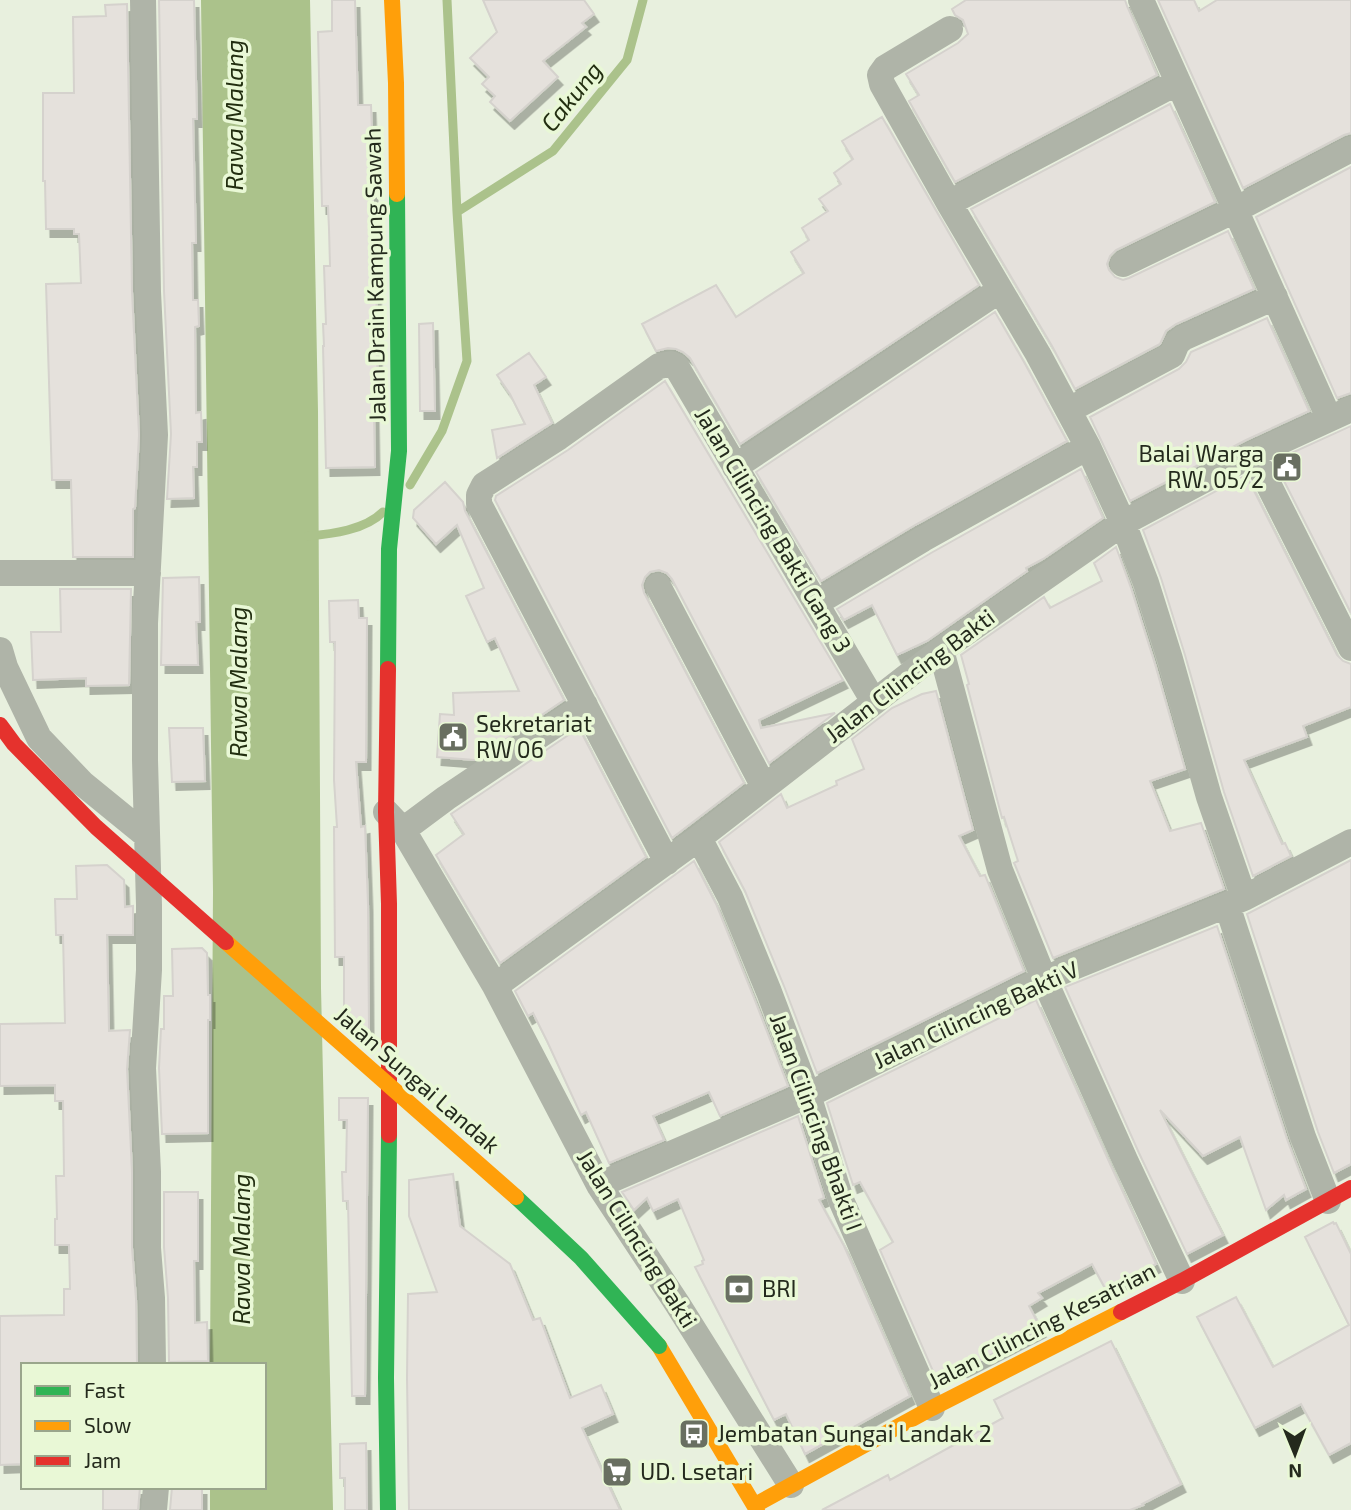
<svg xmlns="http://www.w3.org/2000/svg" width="1351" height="1510" font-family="'Exo 2',sans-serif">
  <defs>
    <filter id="shadow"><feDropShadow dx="4.5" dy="8" stdDeviation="0" flood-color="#0004"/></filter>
  </defs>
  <rect width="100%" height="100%" fill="#e8f0de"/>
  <!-- water -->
  <path fill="#abc28b" d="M201,0H310L318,411L321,988L333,1510H210V1487H264V1365H210L213,892Z"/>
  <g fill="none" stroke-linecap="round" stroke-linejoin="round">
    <!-- stream -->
    <path stroke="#abc28b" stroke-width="9" d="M457,212L553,151L627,60L643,0
      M410,485L442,431L467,361L457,212L447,0
      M308,536C332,534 365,530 383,512"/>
  </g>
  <!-- building -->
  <path fill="#e5e1dc" stroke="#d5d2cd" stroke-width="2" filter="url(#shadow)" d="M159,0H194L197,119H193L196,243H192L193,300H198L199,326L195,327L196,413L201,412L202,442H197V467H193L194,498L167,499L171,434L164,291Z
    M332,0H355L358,105H371L374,186H373V206H369L372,265H376L378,412H374L375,467L326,468L323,346H324L323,324H326L324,266H330L329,229L328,206H322L318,32L332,31Z
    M483,0H584L594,14L582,23L586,27L543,61L558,77L510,121L490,102L495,96L482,84L489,77L470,58L497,32Z
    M966,0H1125L1127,6L1157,75L955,182L909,101L919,95L906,74L958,43L968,34L963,20L955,15L952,9Z
    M1158,0H1194L1199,11L1217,0H1351V133L1344,135L1243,188Z
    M127,4L132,292L139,435L135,508L133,509V557H73L71,480H52L46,284L81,283L79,234H74V229H46L45,181H43V93H74L73,17L106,16L105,5Z
    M1170,104L1215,202L1116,250L1110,256L1107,264L1109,270L1115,277L1123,280L1129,278L1228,231L1254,289L1176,324L1166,331L1160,344L1075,389L1052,346L971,209Z
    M882,117L979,285L740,444L690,358L683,352L676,349L668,348L656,351L642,324L716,285L736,317L804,273L791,252L809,240L802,228L828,211L819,199L841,184L834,173L853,159L842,141Z
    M1351,167V393L1337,398L1256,217Z
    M995,312L1024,362L1067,441L915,525L821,581L756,472Z
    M1267,318L1309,411L1246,440L1130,501L1090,417L1179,369L1186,362L1191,352Z
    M433,323L435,411H420L419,324Z
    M529,353L546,377L534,385L552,423L497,458L492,430L525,424L510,394L497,375Z
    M665,381L843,680L759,720L761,728L835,713L769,763L672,579L667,573L659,570L650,572L645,577L642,585L644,593L744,783L672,838L495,500L496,496L568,450Z
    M1351,426V613L1274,461Z
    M1081,469L1103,518L1043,559L1026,568L1027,571L927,641L897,655L872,605L844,620L837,609L931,553Z
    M1246,475L1337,655L1343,661L1351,664V707L1303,726L1307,737L1244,760L1282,844L1285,843L1291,856L1253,876L1224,792L1185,655L1161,578L1143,530Z
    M445,482L463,502L465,511L564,700L475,760L437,757L440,714L454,715L453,693L519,691L495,638L487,642L466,596L484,588L457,525L436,544L413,518L414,510Z
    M1116,547L1131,588L1155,664L1185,769L1150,781L1170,831L1201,823L1224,889L1053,958L1015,865L1014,863L1018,861L1004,817L1002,818L967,685L969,684L961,655L1044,597L1050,608L1102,581L1094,563Z
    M199,577L200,622H196L198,665H161L163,578Z
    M60,589H131L129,685L86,686V678L33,680L31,632H61Z
    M358,600L359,618H367L366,762H356L361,827L365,826L368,904L369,1032H360L344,1018V957H335L334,827H337L334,780L335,642H330L329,601Z
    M936,691L973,830L959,836L980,876L985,875L1024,971L817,1073L784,986L745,891L719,842L781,794L787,808L837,785L836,781L864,769L852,739L892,708L922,694Z
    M169,728H203L205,781L172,782Z
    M579,728L646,857L500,963L436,855L464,834L451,814Z
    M1351,860V1164L1334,1173L1318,1132L1247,914Z
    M694,861L716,904L754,998L788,1086L720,1116L709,1092L653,1116L664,1140L609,1163L586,1112L581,1115L547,1041L533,1013L528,1016L515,991Z
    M107,865L124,880L125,907L133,906V935H107L109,1031L130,1030L127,1069L132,1172V1248L136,1299L137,1365H23V1464L0,1465V1316L64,1315V1289H70L69,1245H55V1219H57L56,1176H64L63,1101H55V1085L0,1086V1024L65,1023L63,935H56L55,899H77L76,866Z
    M1217,926L1288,1142L1306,1189L1286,1200L1284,1195L1266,1210L1240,1137L1203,1156L1160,1110L1223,1235L1187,1254L1139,1153L1065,987Z
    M202,948L207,953L208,995H210V1020H208V1133L162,1134L159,1068L161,1029H164V996H173L172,949Z
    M1036,1000L1111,1166L1156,1264L1106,1290L1092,1264L1038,1293L1042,1298L1029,1306L1041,1329L963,1369L962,1366L936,1378L880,1250L893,1242L860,1182L853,1185L827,1103Z
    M339,1098H368L365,1396H352L348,1201H343L342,1172H346L347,1120H339Z
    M798,1116L824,1198L819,1200L844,1246L910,1396L805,1454L786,1414L774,1420L695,1267L703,1264L702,1261L704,1260L678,1199L653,1211L647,1198L634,1210L622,1192Z
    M453,1174L460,1226L510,1264L533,1320L540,1318L570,1398L601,1385L613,1414L582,1428L620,1510H409L407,1378L408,1294L437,1292L409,1216V1180Z
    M164,1192H198V1261H194L195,1323L207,1322L208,1361L169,1362L168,1298L164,1247Z
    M1333,1222L1334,1224L1336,1223L1351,1254V1443L1329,1455L1301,1404L1255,1428L1197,1317L1236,1297L1273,1367L1349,1325L1305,1237Z
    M1111,1341L1181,1484L1142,1504L1143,1505L1130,1510H822L888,1475L890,1480L1003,1418L994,1400Z
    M366,1443L367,1510H345V1478H340V1444Z
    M103,1487H140L138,1510H103Z
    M172,1487H202V1510H170Z"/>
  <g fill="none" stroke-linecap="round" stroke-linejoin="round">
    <!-- street -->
    <path stroke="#afb4a8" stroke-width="26" d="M143,0L148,292L155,435L145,623V760L149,905V970L143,1068L148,1172V1248L152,1298L153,1365
      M1141,0L1329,418
      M950,29L885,68L880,75L882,84L949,203L1038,354L1088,447L1123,523L1146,583L1170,659L1209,797L1244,898
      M949,203L1178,82
      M1123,264L1235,210L1351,149
      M1069,410L1172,355L1177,343L1183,338L1275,297
      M1253,454L1351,648
      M735,467L1000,290
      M0,573H148
      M658,586L764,787
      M816,603L923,539L1088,447
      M0,650L5,667L39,738L82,783L147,836
      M941,650L1000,870L1044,979L1125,1160L1182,1281
      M386,812L403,830L495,986L599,1185L678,1305L791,1485
      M403,830L446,798L585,705
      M699,838L730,897L769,992L808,1095L841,1200L932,1408
      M667,862L479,504V495L484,485L559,437L659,366L671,364L676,366L874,702
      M1227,905L1303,1137L1328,1201
      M495,986L699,838L941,650L1123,523L1253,454L1351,409
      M599,1185L808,1095L1044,979L1244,898L1351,842
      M154,1510L156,1487"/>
    <!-- fast -->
    <path stroke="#30b455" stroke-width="16" d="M388,669L389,549L399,451L397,194
      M388,1510L386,1378L389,1135"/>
    <!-- slow -->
    <path stroke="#ff9f0a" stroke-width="16" d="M392,0L396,83L397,194
      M659,1346L757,1510
      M755,1505L932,1408L1121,1312"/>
    <!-- jam -->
    <path stroke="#e5322d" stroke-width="16" d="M388,669L386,812L389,904V1135
      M1121,1312L1182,1281L1351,1188"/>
    <!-- fast-bridge -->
    <path stroke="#30b455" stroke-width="16" d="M516,1197L581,1258L659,1346"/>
    <!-- slow-bridge -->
    <path stroke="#ff9f0a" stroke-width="16" d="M226,942L516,1197"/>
    <!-- jam-bridge -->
    <path stroke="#e5322d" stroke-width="16" d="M0,725L14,744L96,827L226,942"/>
  </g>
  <!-- icons -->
  <defs>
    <g id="civic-square" transform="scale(1.575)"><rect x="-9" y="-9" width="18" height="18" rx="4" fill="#696f61" stroke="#e9f8d6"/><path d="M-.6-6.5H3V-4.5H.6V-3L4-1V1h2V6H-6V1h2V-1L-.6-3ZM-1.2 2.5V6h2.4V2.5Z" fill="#fff"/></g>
    <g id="bank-square" transform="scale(1.575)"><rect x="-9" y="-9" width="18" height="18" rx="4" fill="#696f61" stroke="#e9f8d6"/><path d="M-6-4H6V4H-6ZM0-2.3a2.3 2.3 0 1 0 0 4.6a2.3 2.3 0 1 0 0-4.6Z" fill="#fff"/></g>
    <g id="bus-square" transform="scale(1.575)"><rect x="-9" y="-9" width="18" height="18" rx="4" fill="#696f61" stroke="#e9f8d6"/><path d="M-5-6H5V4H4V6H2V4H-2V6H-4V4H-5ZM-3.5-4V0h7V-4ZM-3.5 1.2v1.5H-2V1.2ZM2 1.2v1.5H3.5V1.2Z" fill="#fff"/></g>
    <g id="supermarket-square" transform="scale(1.575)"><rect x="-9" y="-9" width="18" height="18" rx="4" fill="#696f61" stroke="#e9f8d6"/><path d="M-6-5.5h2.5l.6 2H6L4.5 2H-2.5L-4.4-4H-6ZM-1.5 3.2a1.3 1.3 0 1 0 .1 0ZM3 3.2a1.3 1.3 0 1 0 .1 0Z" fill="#fff"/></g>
  </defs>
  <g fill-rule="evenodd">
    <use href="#civic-square" x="1287" y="467"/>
    <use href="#civic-square" x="453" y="737"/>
    <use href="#bank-square" x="739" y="1289"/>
    <use href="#bus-square" x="694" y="1434"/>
    <use href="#supermarket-square" x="617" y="1472"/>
  </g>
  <g text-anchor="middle" stroke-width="7" stroke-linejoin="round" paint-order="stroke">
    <!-- street labels -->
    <g font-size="23" fill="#242a1d" stroke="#e9f8d6">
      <text transform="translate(375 275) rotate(-91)" y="8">Jalan Drain Kampung Sawah</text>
      <text transform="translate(773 530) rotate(59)" y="8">Jalan Cilincing Bakti Gang 3</text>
      <text transform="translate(910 676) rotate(-37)" y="8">Jalan Cilincing Bakti</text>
      <text transform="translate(976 1015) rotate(-25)" y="8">Jalan Cilincing Bakti V</text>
      <text transform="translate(417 1080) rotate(41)" y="8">Jalan Sungai Landak</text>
      <text transform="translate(816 1122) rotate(70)" y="8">Jalan Cilincing Bhakti I</text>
      <text transform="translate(637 1239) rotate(58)" y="8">Jalan Cilincing Bakti</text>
      <text transform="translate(1042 1326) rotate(-27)" y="8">Jalan Cilincing Kesatrian</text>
    </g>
    <!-- poi labels -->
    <g font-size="23" fill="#242a1d" stroke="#e9f8d6" text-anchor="start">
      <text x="1264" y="462" text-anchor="end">Balai Warga<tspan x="1264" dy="26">RW. 05/2</tspan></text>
      <text x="476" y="732">Sekretariat<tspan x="476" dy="26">RW 06</tspan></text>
      <text x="762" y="1297">BRI</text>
      <text x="717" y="1442">Jembatan Sungai Landak 2</text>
      <text x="640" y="1480">UD. Lsetari</text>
    </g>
    <!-- water labels -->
    <g font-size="24" font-style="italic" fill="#222e10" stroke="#e9f8d6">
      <text transform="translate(572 97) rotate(-51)" y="8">Cakung</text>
      <text transform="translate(235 115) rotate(-90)" y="8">Rawa Malang</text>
      <text transform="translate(239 682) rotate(-90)" y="8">Rawa Malang</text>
      <text transform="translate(242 1249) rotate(-90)" y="8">Rawa Malang</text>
    </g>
  </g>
  <!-- legend -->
  <rect x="21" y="1363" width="245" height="126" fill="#e9f8d6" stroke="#9aa68c" stroke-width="2"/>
  <rect x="35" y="1386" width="35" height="10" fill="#30b455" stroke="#9aa68c" stroke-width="2"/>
  <text x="84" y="1398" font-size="21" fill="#242a1d">Fast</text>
  <rect x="35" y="1421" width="35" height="10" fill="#ff9f0a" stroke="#9aa68c" stroke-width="2"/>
  <text x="84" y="1433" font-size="21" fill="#242a1d">Slow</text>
  <rect x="35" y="1456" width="35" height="10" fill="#e5322d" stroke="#9aa68c" stroke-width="2"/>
  <text x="84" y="1468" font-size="21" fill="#242a1d">Jam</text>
  <!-- north arrow -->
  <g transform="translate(1295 1454) rotate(179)" stroke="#e9f8d6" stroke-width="5" paint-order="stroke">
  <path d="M0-5L12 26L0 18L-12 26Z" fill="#242a1d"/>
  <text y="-10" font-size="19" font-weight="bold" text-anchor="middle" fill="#242a1d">N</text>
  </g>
</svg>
